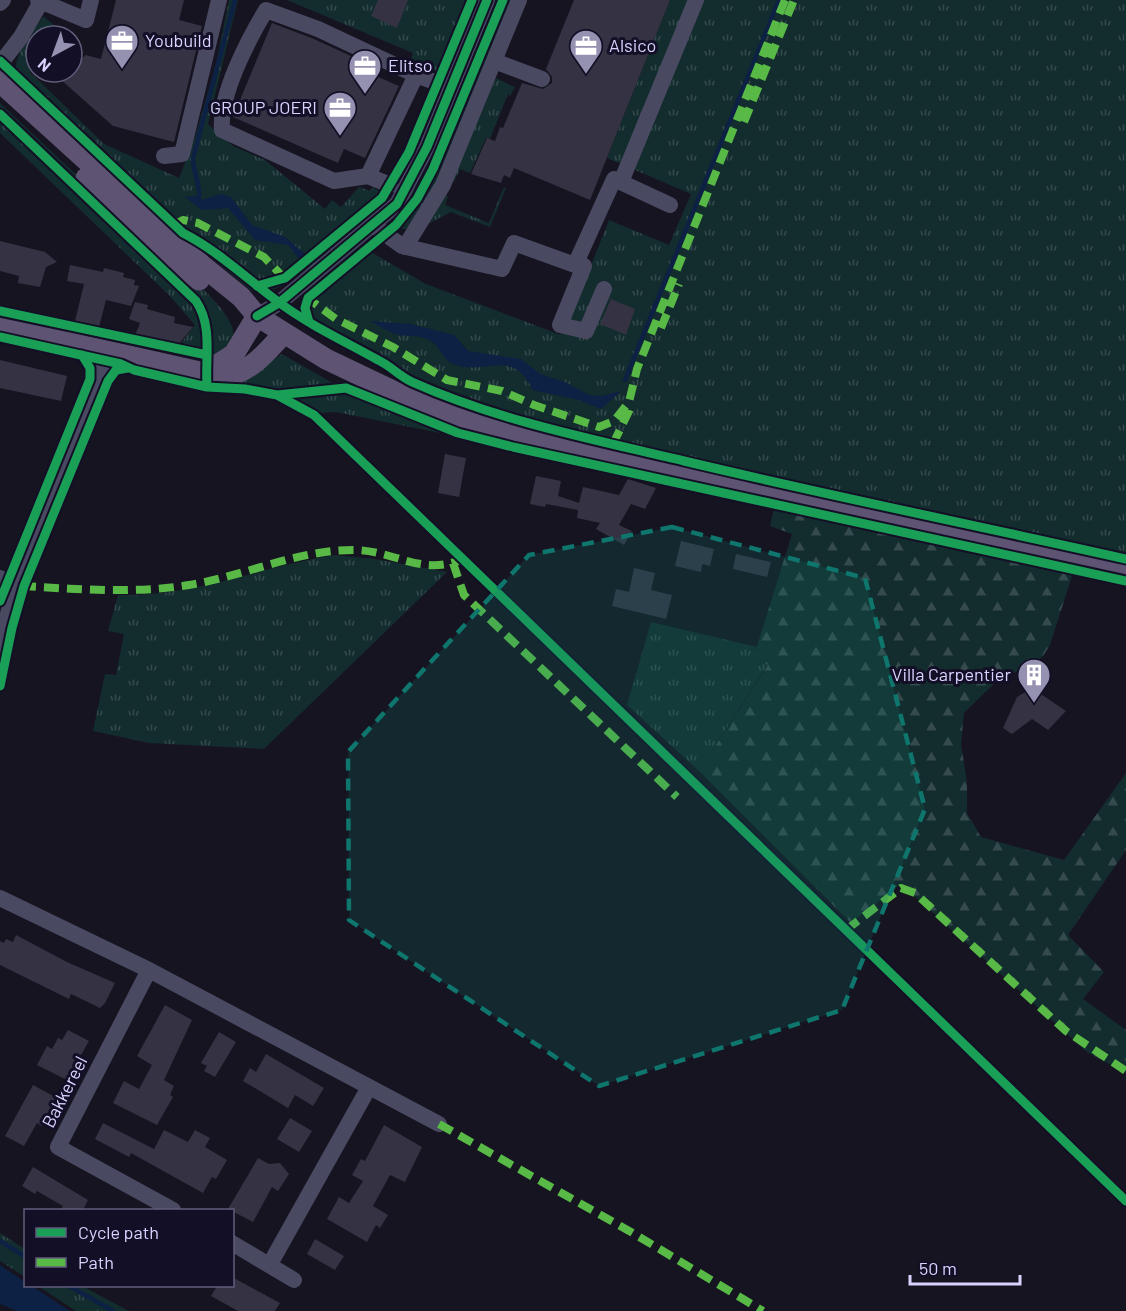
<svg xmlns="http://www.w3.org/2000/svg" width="1126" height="1311" font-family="Barlow,sans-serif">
  <defs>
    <pattern id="grass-tufts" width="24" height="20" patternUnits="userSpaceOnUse" patternTransform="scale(1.5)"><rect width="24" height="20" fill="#132c2d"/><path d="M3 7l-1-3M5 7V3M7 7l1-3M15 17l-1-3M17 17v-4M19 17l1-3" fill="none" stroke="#354a4c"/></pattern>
    <pattern id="forest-firs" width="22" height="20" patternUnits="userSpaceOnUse" patternTransform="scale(1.5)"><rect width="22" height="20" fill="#132c2d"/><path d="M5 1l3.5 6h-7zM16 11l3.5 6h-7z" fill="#354a4c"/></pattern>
  </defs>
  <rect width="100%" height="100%" fill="#161421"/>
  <!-- grass -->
  <path fill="url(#grass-tufts)" d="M229,0H238L208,124L233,146L265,160L325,209L332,200L341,207L359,187L370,191L373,187L384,194L340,233L342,235L386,196L389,198C368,225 300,281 268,292L204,241L186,233L174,222L17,74C11,57 34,32 43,16L54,25L47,36H36V64L30,72L104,144L179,178L196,134L216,64Z
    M287,0H470L438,72L410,61L413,53Z
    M496,0H501L425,181L394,224L392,219L420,181L433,154Z
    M504,0H516L439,182L408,229H399L397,226L422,192Z
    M670,0H1126V558L521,421L402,376L386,361L320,327L312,320L306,305L309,299L369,251L426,284L558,334H573L569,321L609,220L669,245L691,194L607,158Z
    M496,78L515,87L510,96L508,94L490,139L486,138L470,173L460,169L454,182L451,179Z
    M0,103L85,183L145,247L0,112Z
    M0,117L193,303L201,321L204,352L177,348L195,325L168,294L0,133Z
    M504,187L506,188L490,227L451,212L426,225L445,195L448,196L445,205L489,223Z
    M186,237L204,245L261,292L252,291Z
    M366,241L372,242L310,294L303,304V316L299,313L304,291Z
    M156,249C173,264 245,316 232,341C229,348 218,354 212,360C211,346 212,331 208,317C201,292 173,274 155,256Z
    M282,354L336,385L272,391L241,384V379Z
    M346,391L440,429V433L336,412L320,413L294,396Z
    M335,555L375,559L447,572L264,749L149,743L93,731L105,674L116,675L124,634L108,631L118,595C199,596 258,567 335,555Z
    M651,622L757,647L753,659L768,664L699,771L627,705Z
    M0,1233L25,1249V1277L0,1261Z
    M38,1286H82L129,1311H76Z"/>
  <!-- forest -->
  <path fill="url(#forest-firs)" d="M774,509L1073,573L1050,645L1043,656L1031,666L999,679L964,713L961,744L967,782V813L981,837L1064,860L1126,773V850L1068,935L1104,972L1083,999L1126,1030V1073L1087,1052L901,884L851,923L699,771L768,665L753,659L792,534L770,526Z"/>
  <!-- water -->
  <path fill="#0d2144" d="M221,194L231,197L252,225L285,237L305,254L299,259L288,245L255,240L228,208L202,210L185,197L199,196L202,200Z
    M370,321L410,324L454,335L468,351L521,359L540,374L565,382L589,395L602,396L621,391L601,409L579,400L533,390C512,346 487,377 453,364C444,361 440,347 431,341C420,334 407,337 395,334C387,331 378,325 370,321Z
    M0,1265L25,1282L26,1286H32L70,1311H17L0,1304Z"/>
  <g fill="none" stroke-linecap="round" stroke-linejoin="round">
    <!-- stream -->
    <path stroke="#0d2144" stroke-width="4.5" d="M199,196C200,183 193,172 193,158L235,0
      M625,380L779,0
      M0,1241L26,1257
      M69,1286L113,1311"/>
  </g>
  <!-- building -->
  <path fill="#343243" d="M116,0H184L179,20L202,26L174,142L113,126L60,79L67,72H72V68L86,55L101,59Z
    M378,0H408L397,28L371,16Z
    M574,0H670L590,200L514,168L510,178L504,175L501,183L471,174L487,138L495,141L500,127L503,128L522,83L543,89L552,83V77L546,69Z
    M272,23L314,39L379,69L376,76L399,86L365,158L344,149L338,163L233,117Z
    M0,241L45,252L57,262L46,267L40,287L18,283L19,276L0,271Z
    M70,265L103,272L104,268L124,273L123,277L135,280L134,285L139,286L131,306L106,300L99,327L75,321L84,284L67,281Z
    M611,299L635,309L626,335L600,324Z
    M135,302L148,305L147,309L175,317L174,323L193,327L177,346L138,338L136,333L140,323L129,319Z
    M0,360L67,376L61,401L0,388Z
    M445,454L466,458L459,497L438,493Z
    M536,476L561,481L558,496L579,503L583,487L619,495L628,479L656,488L645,509L631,504L619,525L632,531L624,545L596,529L600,523L577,518L578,510L546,504L545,507L530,504Z
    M681,541L714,549L710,566L702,564L701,572L675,566Z
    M736,554L771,562L767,577L733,569Z
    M634,568L655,573L651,590L672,595L666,619L612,606L616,589L629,592Z
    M1032,688L1066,711L1048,730L1032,719L1012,734L1003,728L1017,697Z
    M16,935L67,962L115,983L105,1003L100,1008L71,994L69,999L0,965V941L4,943L6,939L13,942Z
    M165,1005L192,1020L164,1080L174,1086L170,1095L173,1097L157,1125L113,1103L124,1081L139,1089L152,1065L137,1056Z
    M68,1030L89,1041L67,1080L37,1065L47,1046L52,1049L58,1038L62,1040Z
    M219,1032L236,1042L215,1077L204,1071L207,1066L201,1063Z
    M266,1054L324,1088L313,1106L295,1095L288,1108L243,1081L250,1068L256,1072Z
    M33,1085L57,1098L42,1126L37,1123L24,1146L5,1136Z
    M290,1118L312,1131L299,1152L277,1139Z
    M103,1123L154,1149L164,1130L188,1142L195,1130L210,1138L205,1147L227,1160L216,1179L212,1177L203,1193L131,1153L129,1157L95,1139Z
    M384,1125L422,1147L405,1182L390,1175L373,1206L388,1215L380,1228L376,1225L367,1242L327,1219L339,1197L349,1203L363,1181L352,1175L361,1159L365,1161Z
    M258,1158L269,1164L280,1163L289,1174L278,1191L272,1187L253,1222L228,1209Z
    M33,1167L88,1200L83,1210H60L63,1206L37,1191L35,1194L22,1186Z
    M315,1239L344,1256L335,1270L307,1254Z
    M232,1277L280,1303L275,1311H238L211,1296L217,1286H232Z"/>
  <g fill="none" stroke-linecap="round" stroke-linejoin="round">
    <!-- minor -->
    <path stroke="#4a4962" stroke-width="16" d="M38,0L86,20L91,0
      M0,3L3,0
      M494,61L542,79
      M0,64L21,37L42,0
      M164,156L182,154L219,0
      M368,176L334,181L222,130C219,95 248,40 266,10L318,29L416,75
      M621,182L696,0
      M390,185L368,176L416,75L451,88
      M373,225L402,246L502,269L514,243L575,265L614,179L670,205
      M405,247L443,185L519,0
      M577,262L584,266L560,325L586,331L604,289
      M257,316L279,303L397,204L427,147L487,0
      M0,578L15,586
      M0,646L15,586L110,352
      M0,898L149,970L439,1124
      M149,970L58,1147L173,1210
      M232,1243L294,1280
      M270,1264L368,1089"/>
    <!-- major -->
    <path stroke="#5e5373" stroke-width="21" d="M0,82L204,267L241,297L257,316L326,359L393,391L431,408L549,444L1126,570
      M86,178L177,263L199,280
      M0,327L222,377C249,374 266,353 283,334
      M206,372L234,354L257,316"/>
    <!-- quiet -->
    <path stroke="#58b947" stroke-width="8" stroke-dasharray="15 8" stroke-linecap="butt" d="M744,122L794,0
      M174,225L183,220L198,223L264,257L287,281
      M305,296L336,319L393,347L447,380L502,391L534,405L599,427L614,421L629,402L637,369L785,0
      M661,328L679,284
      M613,444L630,409
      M453,563L464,595L677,797
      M21,586C77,589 134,594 189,585C245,576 297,550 353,550C395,550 421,577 463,559
      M846,930L901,888L915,893L1066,1031L1126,1071
      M439,1124L631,1232L763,1311"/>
    <!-- cycleway casing -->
    <g stroke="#130f26" stroke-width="13">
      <path id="cycleway" d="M0,61L183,233C218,251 246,278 277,301C309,325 344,341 378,360C391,366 399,376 412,382C499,421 592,439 684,461C831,496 979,526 1126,559
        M0,114L196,301C213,326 205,358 207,387
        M257,286L285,278L382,198L409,152L472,0
        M0,311L207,355
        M257,316L279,303L397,204L427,147L487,0
        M309,322L305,308L308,298L396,225L417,199L433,169L503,0
        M0,337L121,364L134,370L207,387L245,389L277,395L314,415L1126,1201
        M277,395L346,388L458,433L513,447L1126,581
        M0,601L90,379V368L82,355
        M0,686L12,628L24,586L108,381L116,370L128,368"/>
    </g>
    <!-- cycleway -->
    <use href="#cycleway" stroke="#1a9f57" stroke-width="9"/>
  </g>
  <!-- marked area -->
  <path fill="#0f766e" fill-opacity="0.2" stroke="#0f766e" stroke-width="4.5" stroke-dasharray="12 8" stroke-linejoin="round" d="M672,527L865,578L925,809L842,1010L599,1086L349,920L348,752L529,555Z"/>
  <!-- icons -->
  <defs>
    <g id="office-pin" transform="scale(1.725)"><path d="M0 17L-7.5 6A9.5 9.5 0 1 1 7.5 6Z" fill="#9591b1" stroke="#130f26"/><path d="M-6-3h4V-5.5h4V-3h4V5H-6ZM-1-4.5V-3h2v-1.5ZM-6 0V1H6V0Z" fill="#fff"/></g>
    <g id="building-pin" transform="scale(1.725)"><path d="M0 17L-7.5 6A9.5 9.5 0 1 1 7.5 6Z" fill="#9591b1" stroke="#130f26"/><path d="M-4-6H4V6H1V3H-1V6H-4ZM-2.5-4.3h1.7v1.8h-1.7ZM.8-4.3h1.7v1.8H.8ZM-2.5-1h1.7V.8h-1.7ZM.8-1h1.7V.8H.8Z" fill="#fff"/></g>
  </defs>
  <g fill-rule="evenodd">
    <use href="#office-pin" x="122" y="41"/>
    <use href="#office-pin" x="586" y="46"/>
    <use href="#office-pin" x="365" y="66"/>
    <use href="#office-pin" x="340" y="108"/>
    <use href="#building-pin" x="1034" y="675"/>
  </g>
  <g text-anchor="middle" stroke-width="6" stroke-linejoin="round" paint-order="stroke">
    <!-- poi labels -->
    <g font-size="18" fill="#d9d4ff" stroke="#130f26" text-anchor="start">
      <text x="145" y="47">Youbuild</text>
      <text x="609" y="52">Alsico</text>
      <text x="388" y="72">Elitso</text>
      <text x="317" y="114" text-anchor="end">GROUP JOERI</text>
      <text x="1011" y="681" text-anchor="end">Villa Carpentier</text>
    </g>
    <!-- street labels -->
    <g font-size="18" fill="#d9d4ff" stroke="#130f26">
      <text transform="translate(65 1092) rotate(-63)" y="6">Bakkereel</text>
    </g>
  </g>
  <!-- legend -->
  <rect x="24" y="1209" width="210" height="78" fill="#130f26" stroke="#625e7d" stroke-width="1.5"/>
  <rect x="36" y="1228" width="30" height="9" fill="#1a9f57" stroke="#625e7d" stroke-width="1.5"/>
  <text x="78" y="1239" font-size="18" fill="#d9d4ff">Cycle path</text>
  <rect x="36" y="1258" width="30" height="9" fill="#58b947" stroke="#625e7d" stroke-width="1.5"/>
  <text x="78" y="1269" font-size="18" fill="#d9d4ff">Path</text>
  <!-- north arrow -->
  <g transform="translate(54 54) rotate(221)"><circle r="28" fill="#130f26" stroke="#625e7d" stroke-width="1.5"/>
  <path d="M0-4.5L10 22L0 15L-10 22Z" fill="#9591b1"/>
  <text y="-9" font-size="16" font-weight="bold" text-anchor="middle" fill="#d9d4ff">N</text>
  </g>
  <!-- scale -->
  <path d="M910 1275v9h110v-9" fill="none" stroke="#d9d4ff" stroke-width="3"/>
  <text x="919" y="1275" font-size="18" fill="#d9d4ff" stroke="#130f26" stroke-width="4.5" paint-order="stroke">50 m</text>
</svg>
